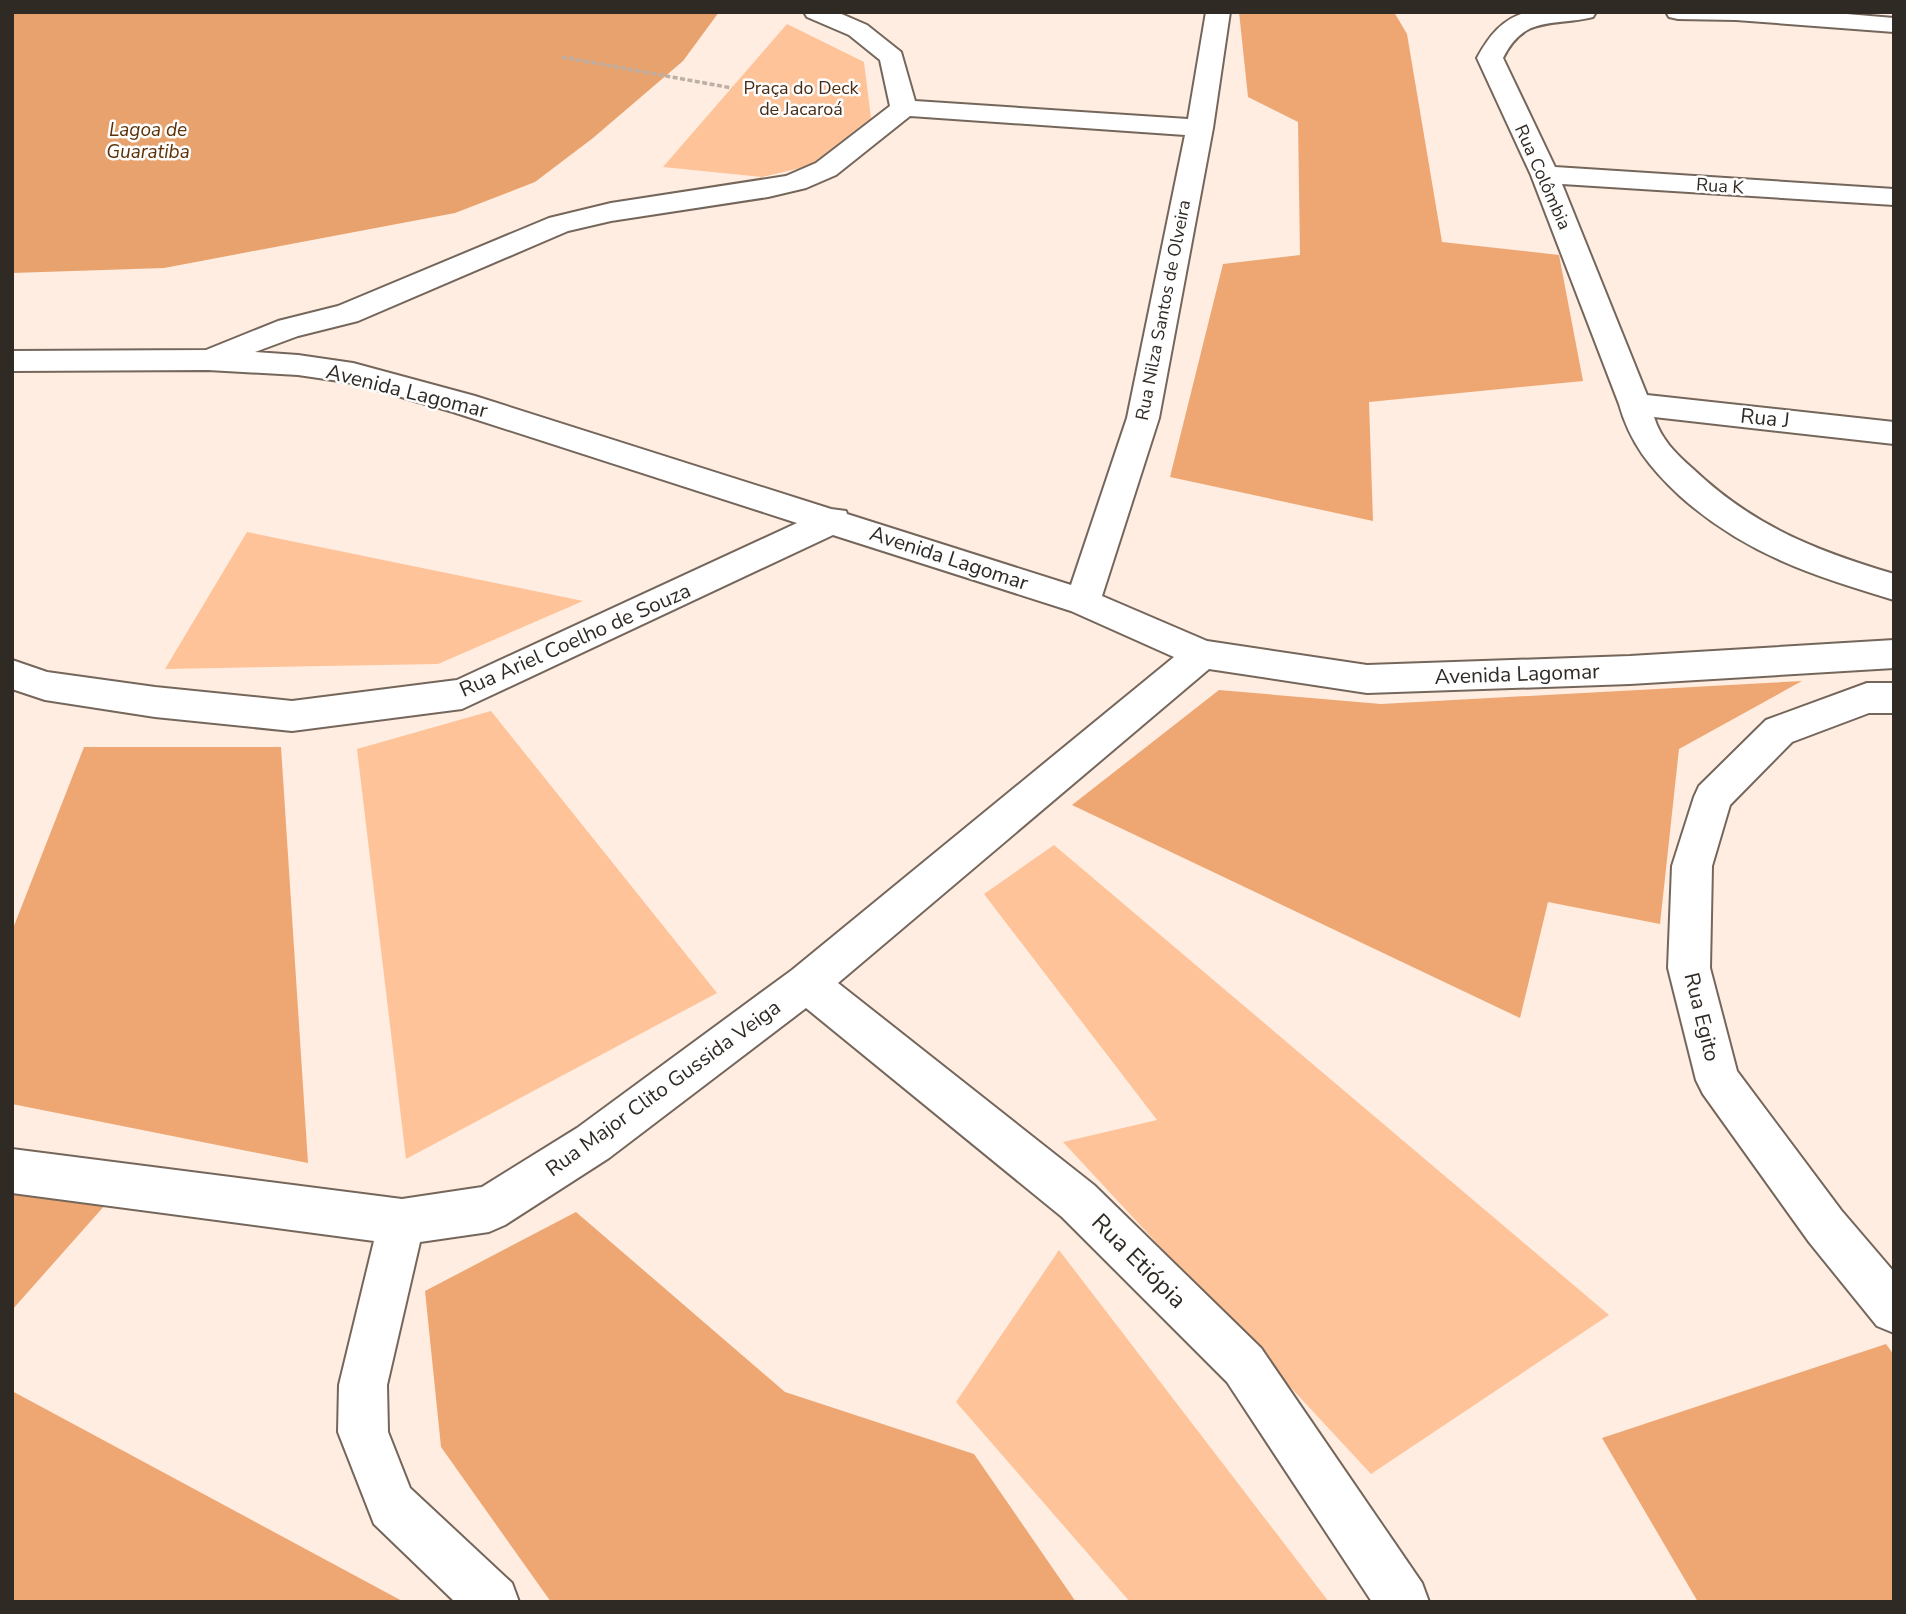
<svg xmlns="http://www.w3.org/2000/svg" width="1906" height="1614" font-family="'Nunito Sans',sans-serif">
  <rect width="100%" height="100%" fill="#feede0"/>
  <!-- green -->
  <path fill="#fec399" d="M787,24L864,62L871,118L809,166L762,177L663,167Z
    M247,532L583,601L438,664L165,669Z
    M491,711L717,993L406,1159L357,749Z
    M1054,845L1609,1315L1371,1474L1063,1142L1157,1120L984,894Z
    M1059,1250L1329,1602H1130L956,1402Z"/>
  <!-- forest -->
  <path fill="#eea773" d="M1239,12H1394L1407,34L1442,242L1559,255L1583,381L1369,402L1373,521L1170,477L1223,264L1300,255L1298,122L1248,97Z
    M1802,681L1679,749L1660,924L1548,902L1520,1018L1072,805L1219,690L1381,704Z
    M84,747H281L308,1163L12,1104V931Z
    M12,1192L106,1204L12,1310Z
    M576,1212L785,1392L974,1454L1076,1602H551L441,1447L425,1291Z
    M1886,1344L1894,1355V1602H1698L1602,1438Z
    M12,1391L404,1602H12Z"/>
  <!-- water -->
  <path fill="#e8a26d" d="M12,12H719L683,61L593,138L535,182L455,213L164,268L12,273Z"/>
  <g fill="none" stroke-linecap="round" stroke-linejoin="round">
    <!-- street casing -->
    <g stroke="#75665b" stroke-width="4">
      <path id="street" d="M804,12H837L867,25L901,52L915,101L1188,119L1206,12H1230L1213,128L1159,418L1102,596L1207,641L1367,665L1630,656L1894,640V668L1630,684L1367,693L1209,669L838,983L1094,1185L1261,1348L1422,1583L1429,1602H1372L1227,1382L1062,1217L806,1008L609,1158L505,1225L489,1232L420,1242L387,1385L388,1432L410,1488L512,1583L519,1602H455L374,1524L338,1432L339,1385L374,1241L12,1193V1149L402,1199L482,1187L577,1128L792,970L1174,657L1071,611L833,535L462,709L292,731L155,717L45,700L12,689V660L47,672L155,687L292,701L457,680L797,523L453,412L353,383L298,375L208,370L12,371V351L206,350L278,321L338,306L549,218L611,203L786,176L816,163L890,106L880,60L849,35L807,17ZM910,116L1185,135L1127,418L1071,585L847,514L846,511L831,509L475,396L353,363L298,355L255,352L298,336L358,321L568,231L611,221L768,197L806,188L836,175Z
        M1527,12H1596L1593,17C1553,27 1525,14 1503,58L1555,167L1894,189V205L1562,184L1647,395L1894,422V444L1654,417C1661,439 1675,453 1692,468C1753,526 1814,550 1894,574V600C1812,575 1745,554 1680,496C1650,468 1630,443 1619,404L1531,175L1477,58C1489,36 1502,19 1527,12Z
        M1666,12H1823L1894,18V32L1736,20L1678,19L1669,17Z
        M1867,683H1894V713H1869L1792,742L1730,805L1712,866L1710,968L1737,1071L1841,1210L1894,1272V1333L1877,1326L1809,1242L1703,1094L1696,1080L1668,968L1672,866L1694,797L1699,786L1766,720Z"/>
    </g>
    <!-- path -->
    <path stroke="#bdafa5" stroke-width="3.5" stroke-dasharray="5 2.5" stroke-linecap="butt" d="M562,57L732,88"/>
    <!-- street -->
    <use href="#street" fill="#fff" fill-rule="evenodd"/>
  </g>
  <g text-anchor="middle" stroke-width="5" stroke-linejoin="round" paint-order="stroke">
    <!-- far-park labels -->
    <g font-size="18" fill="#482c15" stroke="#fefefe">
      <text x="801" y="94">Praça do Deck<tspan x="801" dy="21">de Jacaroá</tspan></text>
    </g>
    <!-- far-street labels -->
    <g font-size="18" fill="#302a25" stroke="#fefefe">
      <text transform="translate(1543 177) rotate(66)" y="6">Rua Colômbia</text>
      <text transform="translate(1720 186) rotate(4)" y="6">Rua K</text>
      <text transform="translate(1163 310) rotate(-79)" y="6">Rua Nilza Santos de Olveira</text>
    </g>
    <!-- far-water labels -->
    <g font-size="19" font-style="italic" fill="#5d3006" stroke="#fefefe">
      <text x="148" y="136">Lagoa de<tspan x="148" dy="22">Guaratiba</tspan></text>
    </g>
    <!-- street labels -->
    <g font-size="21" fill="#302a25" stroke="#fefefe">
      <text transform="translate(407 391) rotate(14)" y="7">Avenida Lagomar</text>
      <text transform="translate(1765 418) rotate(6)" y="7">Rua J</text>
      <text transform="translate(949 558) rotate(18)" y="7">Avenida Lagomar</text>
      <text transform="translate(575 640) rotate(-24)" y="7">Rua Ariel Coelho de Souza</text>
      <text transform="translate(1517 674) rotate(-2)" y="7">Avenida Lagomar</text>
      <text transform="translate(1702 1017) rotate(76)" y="7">Rua Egito</text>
      <text transform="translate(663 1088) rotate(-36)" y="7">Rua Major Clito Gussida Veiga</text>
    </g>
    <!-- near-street labels -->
    <g font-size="24" fill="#302a25" stroke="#fefefe">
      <text transform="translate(1139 1261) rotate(45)" y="8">Rua Etiópia</text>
    </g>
  </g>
  <!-- border -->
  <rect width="1906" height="1614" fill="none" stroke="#302a25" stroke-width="28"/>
</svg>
